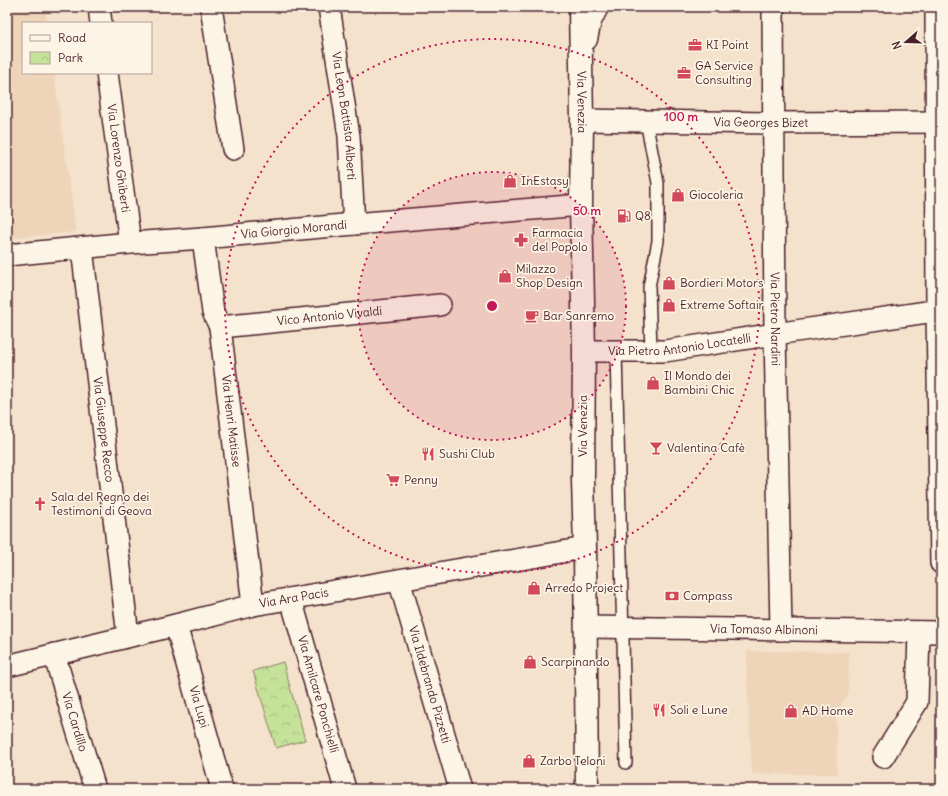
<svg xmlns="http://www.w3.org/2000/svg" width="948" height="796" font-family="Delius,sans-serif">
  <defs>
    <pattern id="park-crowns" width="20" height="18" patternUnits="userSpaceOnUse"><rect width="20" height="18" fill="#c5e299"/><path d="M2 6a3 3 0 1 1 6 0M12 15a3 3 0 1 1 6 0" fill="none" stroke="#abc184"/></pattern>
  </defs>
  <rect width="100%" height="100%" fill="#f4e2cc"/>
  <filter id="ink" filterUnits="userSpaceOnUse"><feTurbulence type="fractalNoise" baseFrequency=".025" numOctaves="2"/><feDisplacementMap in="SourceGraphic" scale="8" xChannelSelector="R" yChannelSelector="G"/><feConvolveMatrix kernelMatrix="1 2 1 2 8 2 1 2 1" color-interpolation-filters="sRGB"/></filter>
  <g filter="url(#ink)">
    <!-- built -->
    <path fill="#eed5ba" d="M7,7H45L47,23H23V73H54L76,232L7,238Z
      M747,651L849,652L848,695L836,712L837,774H752L747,679Z"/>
    <!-- park -->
    <path fill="url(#park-crowns)" stroke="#888062" d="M283,662L305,740L276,748L253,671Z"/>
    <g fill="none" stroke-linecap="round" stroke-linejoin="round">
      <!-- lane casing -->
      <g stroke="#4a1f2b" stroke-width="14">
        <path id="lane" d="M646,121L658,183V241L649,287L651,351
          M616,351L626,763"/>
      </g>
      <!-- street casing -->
      <g stroke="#4a1f2b" stroke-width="24">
        <g id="street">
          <path d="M99,7L101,23"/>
          <path d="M211,7L233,149"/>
          <path id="s1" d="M329,7L349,136L354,224"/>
          <path id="s2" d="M773,7L775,334L781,630"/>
          <path d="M936,7L937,311L941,563"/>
          <path id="s3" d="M107,73L130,243"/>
          <path id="s4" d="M582,120L774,123L941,122"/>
          <path id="s5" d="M203,238L213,312L220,327L253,605"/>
          <path id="s6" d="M82,248L128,636"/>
          <path id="s7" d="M7,255L130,243L203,238L354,224L581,205"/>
          <path id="s8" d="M220,327L440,305"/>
          <path id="s9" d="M584,351H665L775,334L941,310"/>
          <path id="s10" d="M399,580L460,789"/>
          <path id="s11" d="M291,599L345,789"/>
          <path id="s12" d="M176,625L222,789"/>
          <path id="s13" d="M586,627L941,632"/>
          <path id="s14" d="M54,654L95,789"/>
          <path id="s15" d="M7,666L176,625L253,605L585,548"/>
          <path d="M883,757L917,702L919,632"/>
        </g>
      </g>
      <!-- primary casing -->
      <g stroke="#4a1f2b" stroke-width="25">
        <g id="primary">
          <path id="s16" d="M580,7L582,120L581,205L584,351L583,480L585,548L587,789"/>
          <path d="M586,39L590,21L597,7"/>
        </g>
      </g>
      <!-- lane -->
      <use href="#lane" stroke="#fcf5e5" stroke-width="11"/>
      <!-- street -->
      <use href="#street" stroke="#fcf5e5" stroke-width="21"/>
      <!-- primary -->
      <use href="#primary" stroke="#fcf5e5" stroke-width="22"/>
    </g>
  </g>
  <!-- distance rings -->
  <circle cx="492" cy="306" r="134" fill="#c2185b" fill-opacity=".12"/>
  <g fill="none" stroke="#c2185b" stroke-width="2" stroke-dasharray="2 4">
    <circle cx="492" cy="306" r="134"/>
    <circle cx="492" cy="306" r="267"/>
  </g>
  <!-- icons -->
  <defs>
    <g id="office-bare" transform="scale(1.08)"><path d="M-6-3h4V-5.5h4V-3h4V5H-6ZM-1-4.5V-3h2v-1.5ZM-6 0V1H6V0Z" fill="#d1495b" stroke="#fcf5e5" stroke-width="2.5" paint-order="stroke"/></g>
    <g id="shop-bare" transform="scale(1.08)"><path d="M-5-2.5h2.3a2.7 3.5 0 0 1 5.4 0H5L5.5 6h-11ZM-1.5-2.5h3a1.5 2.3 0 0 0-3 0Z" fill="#d1495b" stroke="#fcf5e5" stroke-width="2.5" paint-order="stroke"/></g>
    <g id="fuel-bare" transform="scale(1.08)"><path d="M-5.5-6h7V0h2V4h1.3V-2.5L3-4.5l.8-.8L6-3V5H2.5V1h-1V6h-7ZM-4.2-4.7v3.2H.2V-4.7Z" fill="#d1495b" stroke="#fcf5e5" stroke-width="2.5" paint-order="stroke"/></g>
    <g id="pharmacy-bare" transform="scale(1.08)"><path d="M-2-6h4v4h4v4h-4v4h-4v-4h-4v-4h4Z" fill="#d1495b" stroke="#fcf5e5" stroke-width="2.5" paint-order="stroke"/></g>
    <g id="cafe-bare" transform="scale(1.08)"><path d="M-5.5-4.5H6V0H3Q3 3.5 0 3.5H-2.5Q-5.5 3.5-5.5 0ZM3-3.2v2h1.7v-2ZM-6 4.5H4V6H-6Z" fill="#d1495b" stroke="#fcf5e5" stroke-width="2.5" paint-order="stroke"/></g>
    <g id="bar-bare" transform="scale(1.08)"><path d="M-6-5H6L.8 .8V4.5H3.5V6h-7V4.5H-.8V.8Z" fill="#d1495b" stroke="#fcf5e5" stroke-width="2.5" paint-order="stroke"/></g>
    <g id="restaurant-bare" transform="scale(1.08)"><path d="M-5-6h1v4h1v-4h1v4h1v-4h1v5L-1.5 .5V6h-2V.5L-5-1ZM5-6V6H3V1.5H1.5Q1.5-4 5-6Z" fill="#d1495b" stroke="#fcf5e5" stroke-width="2.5" paint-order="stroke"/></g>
    <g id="supermarket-bare" transform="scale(1.08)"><path d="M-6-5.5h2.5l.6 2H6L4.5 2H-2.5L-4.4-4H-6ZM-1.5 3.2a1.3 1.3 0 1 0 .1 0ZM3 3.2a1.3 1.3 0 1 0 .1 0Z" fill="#d1495b" stroke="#fcf5e5" stroke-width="2.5" paint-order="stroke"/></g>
    <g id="church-bare" transform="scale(1.08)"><path d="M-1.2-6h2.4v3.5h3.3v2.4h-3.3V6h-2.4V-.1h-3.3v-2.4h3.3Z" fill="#d1495b" stroke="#fcf5e5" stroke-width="2.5" paint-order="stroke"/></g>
    <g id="bank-bare" transform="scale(1.08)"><path d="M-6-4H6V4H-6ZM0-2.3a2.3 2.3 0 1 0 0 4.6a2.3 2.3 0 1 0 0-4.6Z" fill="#d1495b" stroke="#fcf5e5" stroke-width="2.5" paint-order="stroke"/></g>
  </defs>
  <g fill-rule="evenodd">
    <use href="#office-bare" x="695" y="45"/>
    <use href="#office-bare" x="684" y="73"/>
    <use href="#shop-bare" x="510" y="181"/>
    <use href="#shop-bare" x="678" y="195"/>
    <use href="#fuel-bare" x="624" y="216"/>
    <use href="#pharmacy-bare" x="521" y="240"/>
    <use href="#shop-bare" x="505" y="276"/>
    <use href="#shop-bare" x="669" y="283"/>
    <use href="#shop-bare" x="669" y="305"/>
    <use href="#cafe-bare" x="532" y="316"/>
    <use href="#shop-bare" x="653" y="383"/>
    <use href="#bar-bare" x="656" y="448"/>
    <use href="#restaurant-bare" x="428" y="454"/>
    <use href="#supermarket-bare" x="393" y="480"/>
    <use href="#church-bare" x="40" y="504"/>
    <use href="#shop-bare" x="534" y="588"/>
    <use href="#bank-bare" x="672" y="596"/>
    <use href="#shop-bare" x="530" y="662"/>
    <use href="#restaurant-bare" x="659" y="710"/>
    <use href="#shop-bare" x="791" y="711"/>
    <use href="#shop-bare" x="529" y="761"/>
  </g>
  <g text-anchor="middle" stroke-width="3.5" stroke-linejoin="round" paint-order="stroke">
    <!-- poi labels -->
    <g font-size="12" fill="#4a1f2b" stroke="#fcf5e5" text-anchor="start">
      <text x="706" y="49">KI Point</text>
      <text x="695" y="70">GA Service<tspan x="695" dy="14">Consulting</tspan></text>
      <text x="521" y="185">InEstasy</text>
      <text x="689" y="199">Giocoleria</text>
      <text x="635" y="220">Q8</text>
      <text x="532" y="237">Farmacia<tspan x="532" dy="14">del Popolo</tspan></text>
      <text x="516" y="273">Milazzo<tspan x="516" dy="14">Shop Design</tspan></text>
      <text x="680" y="287">Bordieri Motors</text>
      <text x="680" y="309">Extreme Softair</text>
      <text x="543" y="320">Bar Sanremo</text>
      <text x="664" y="380">Il Mondo dei<tspan x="664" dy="14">Bambini Chic</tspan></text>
      <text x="667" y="452">Valentina Cafè</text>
      <text x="439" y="458">Sushi Club</text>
      <text x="404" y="484">Penny</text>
      <text x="51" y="501">Sala del Regno dei<tspan x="51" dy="14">Testimoni di Geova</tspan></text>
      <text x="545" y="592">Arredo Project</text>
      <text x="683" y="600">Compass</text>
      <text x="541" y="666">Scarpinando</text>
      <text x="670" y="714">Soli e Lune</text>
      <text x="802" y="715">AD Home</text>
      <text x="540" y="765">Zarbo Teloni</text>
    </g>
    <!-- street labels -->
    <g font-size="12" fill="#4a1f2b" stroke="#fcf5e5">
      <text dy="4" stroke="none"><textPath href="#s16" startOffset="95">Via Venezia</textPath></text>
      <text dy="4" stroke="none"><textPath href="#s1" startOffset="110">Via Leon Battista Alberti</textPath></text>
      <text dy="4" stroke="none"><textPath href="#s4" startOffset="179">Via Georges Bizet</textPath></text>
      <text dy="4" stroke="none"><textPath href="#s3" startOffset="86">Via Lorenzo Ghiberti</textPath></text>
      <text dy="4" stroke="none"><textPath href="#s7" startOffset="288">Via Giorgio Morandi</textPath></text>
      <text dy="4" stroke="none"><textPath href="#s8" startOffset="110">Vico Antonio Vivaldi</textPath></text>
      <text dy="4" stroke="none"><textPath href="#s2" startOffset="312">Via Pietro Nardini</textPath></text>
      <text dy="4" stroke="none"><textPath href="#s9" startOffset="96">Via Pietro Antonio Locatelli</textPath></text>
      <text dy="4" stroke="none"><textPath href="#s5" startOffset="186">Via Henri Matisse</textPath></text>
      <text transform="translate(583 426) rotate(-90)" y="4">Via Venezia</text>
      <text dy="4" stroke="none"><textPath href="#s6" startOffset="183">Via Giuseppe Recco</textPath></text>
      <text dy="4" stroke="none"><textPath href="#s15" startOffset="295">Via Ara Pacis</textPath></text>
      <text dy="4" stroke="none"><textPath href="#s13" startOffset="178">Via Tomaso Albinoni</textPath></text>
      <text dy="4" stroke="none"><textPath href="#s10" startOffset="109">Via Ildebrando Pizzetti</textPath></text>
      <text dy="4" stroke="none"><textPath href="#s11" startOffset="99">Via Amilcare Ponchielli</textPath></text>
      <text dy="4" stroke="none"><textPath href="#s12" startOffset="85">Via Lupi</textPath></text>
      <text dy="4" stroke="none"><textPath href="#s14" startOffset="71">Via Cardillo</textPath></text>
    </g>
  </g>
  <circle cx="492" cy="306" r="6" fill="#c2185b" stroke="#fcf5e5" stroke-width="2"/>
  <g font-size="12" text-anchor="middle" font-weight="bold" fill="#c2185b" stroke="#fcf5e5" stroke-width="3.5" stroke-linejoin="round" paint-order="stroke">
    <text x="681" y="121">100 m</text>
    <text x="587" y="215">50 m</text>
  </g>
  <!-- margin -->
  <rect width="948" height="796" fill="none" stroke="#fcf5e5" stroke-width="24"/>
  <rect x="12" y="12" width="924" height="772" fill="none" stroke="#4a1f2b" stroke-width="1.5" filter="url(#ink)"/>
  <!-- legend -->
  <rect x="22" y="22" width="130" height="52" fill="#fcf5e5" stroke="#b59f9b"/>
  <rect x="30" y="35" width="20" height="6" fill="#fcf5e5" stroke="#b59f9b"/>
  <text x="58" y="42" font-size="12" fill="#4a1f2b">Road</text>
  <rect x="30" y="52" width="20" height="12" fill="url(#park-crowns)" stroke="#b59f9b"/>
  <text x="58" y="62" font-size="12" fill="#4a1f2b">Park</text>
  <!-- north arrow -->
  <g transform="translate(906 42) rotate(250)" stroke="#fcf5e5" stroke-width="3" paint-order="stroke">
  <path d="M0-3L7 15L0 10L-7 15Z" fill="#4a1f2b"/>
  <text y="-6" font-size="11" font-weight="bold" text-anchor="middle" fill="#4a1f2b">N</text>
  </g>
</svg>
